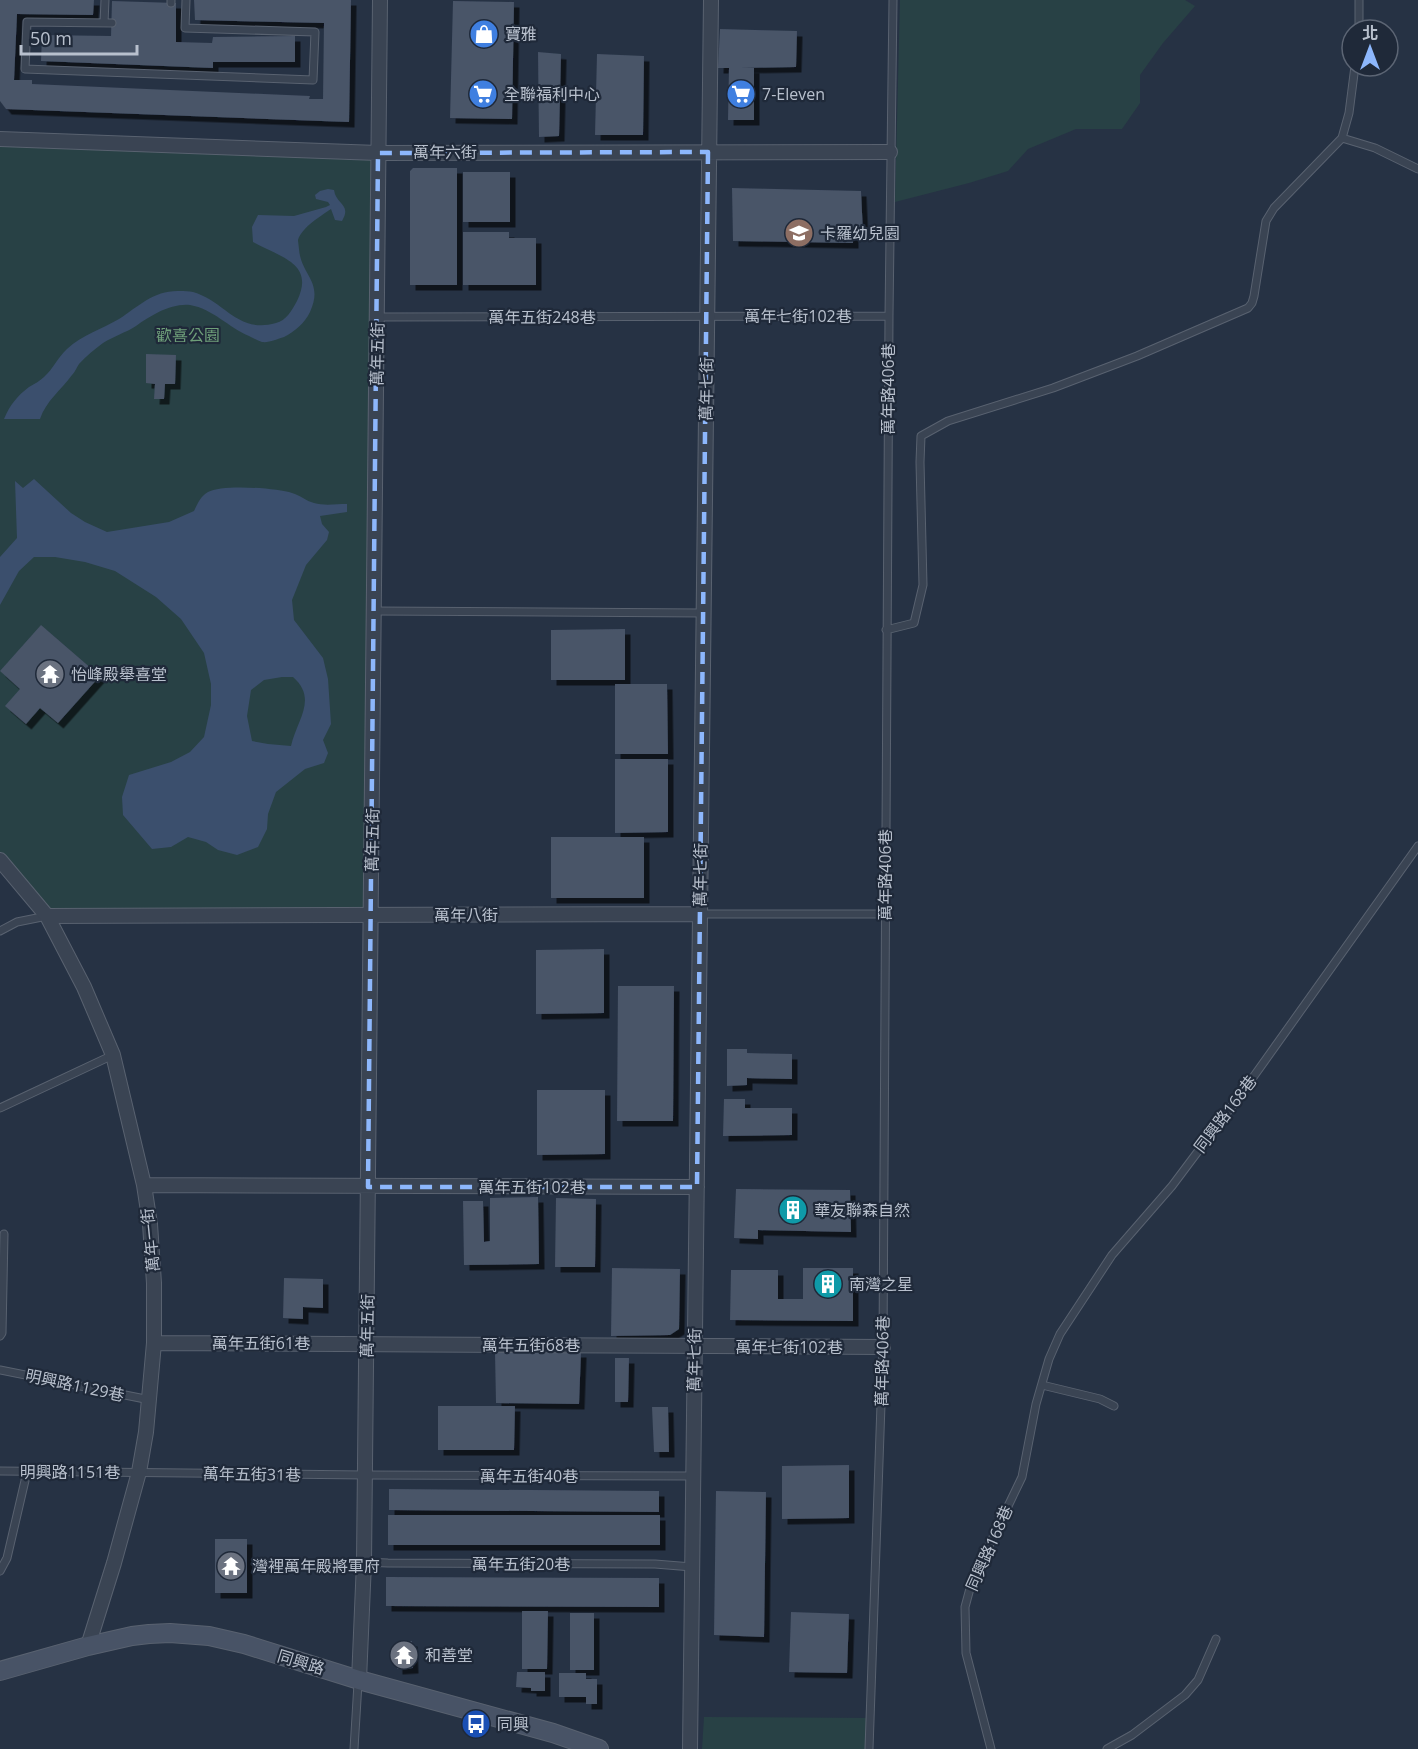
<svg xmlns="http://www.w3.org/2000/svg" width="1418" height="1749" font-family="'Open Sans','Noto Sans TC',sans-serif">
  <defs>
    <filter id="shadow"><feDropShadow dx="5.5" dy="5.5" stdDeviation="0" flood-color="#0009"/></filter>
  </defs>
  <rect width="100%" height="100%" fill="#263244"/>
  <!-- green -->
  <path fill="#284145" d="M900,0H1185L1195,6L1163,43L1140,75V103L1122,129H1076L1028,149L1008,171L969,183L895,202Z
    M0,139L378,153L371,915L47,916L0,860Z
    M704,1717L871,1718L870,1749H702Z"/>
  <!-- water -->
  <path fill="#3b4f6d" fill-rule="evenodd" d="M328,189L334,190C336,205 352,204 342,221L335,220L331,209C321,216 302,227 298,240C298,241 299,248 299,249C301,276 324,281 310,312C305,323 294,332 284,337C277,339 269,343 262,342C258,341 253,338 249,336C228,327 213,309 190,305C171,303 150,316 136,326C125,333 114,336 103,343C95,349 86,356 79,364C77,367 75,372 72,375C61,390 46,401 40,419H4C10,405 17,396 29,387C34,384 40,381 44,377C53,369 58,357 67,349C82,335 102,329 119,319C139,306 154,290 180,291C184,291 189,291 193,292C225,301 237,334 276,323C286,321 292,310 297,301C316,262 278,257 253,242L252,227L258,215L294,216L326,207L330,205L328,202L316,199L315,195L320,191Z
    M34,479L71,513L85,522L107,532L169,522L194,511C198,503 200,497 208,492C222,484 276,488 292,493C300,495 306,501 314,503C324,506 336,504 347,504V512L320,516L322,524L329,532L327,540L306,565L292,600L294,620L323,658L328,679L331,724L323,740L328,753L324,763L305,769L276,792L268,814L267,829L258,847L237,855L218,850L206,842L188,837L171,847L152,849L123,815L122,797L129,775L171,762L190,752L204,737L211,705V684L204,653L181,619L156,597L115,571L85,562L55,557H34L19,571L0,605V557L17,538L15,481L23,488ZM282,677H293C318,699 297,720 291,746L268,744L252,741L247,716L251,690L264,680Z"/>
  <!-- building -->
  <path fill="#485468" filter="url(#shadow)" d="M0,0H94L93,15L17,14L14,80H32V84L310,96L309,99H323L324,23L195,20L194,0H351L349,122L6,109L0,101Z
    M112,1L176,3V42L212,43L213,37L295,36V62H213V68L41,61L42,35L111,36Z
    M453,1L514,2L512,119L450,118Z
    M720,29L797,31L796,67L740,68H754V120H728L729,68H718Z
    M538,52L561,54L559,136L539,137Z
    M597,54L644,56L643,135H595Z
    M413,168H457V285H410V171Z
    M463,172H510V222H463Z
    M732,188L861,191L863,234H853V243L733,241Z
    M463,232H509V238H536V285H463Z
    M146,354L176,355L175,384H165L164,399H154L155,384L146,383Z
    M41,625L100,676L58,723L40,708L26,724L5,706L20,689L0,671Z
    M625,629V680H551V630Z
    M615,684H667L668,754H615Z
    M615,759H668V832L615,833Z
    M551,837H644V898H551Z
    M604,949V1013L536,1014V950Z
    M618,986H674L673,1121H617Z
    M727,1049H747V1053L792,1054V1079L747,1078V1085L727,1086Z
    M537,1090H605V1154L537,1155Z
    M724,1099H745V1108H792V1135L723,1136Z
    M736,1189L850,1190L851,1232L758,1230V1239L734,1238Z
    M538,1197L539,1264L464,1265L463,1201H483L484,1242L490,1241V1198Z
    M556,1198L596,1199L595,1267H555Z
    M612,1268L680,1269L679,1329L670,1335L611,1336Z
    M803,1268H853V1321L730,1320L731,1270H778V1299H803Z
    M284,1278L323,1279V1308L303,1307V1319L283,1318Z
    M581,1352L579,1404L496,1403L495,1353Z
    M615,1358H629L628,1402H615Z
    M438,1406H515L514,1450H438Z
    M652,1407H668L669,1452H654Z
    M849,1465V1518L782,1519V1466Z
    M389,1489L659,1491V1512L389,1510Z
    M716,1491L766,1492L764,1637L714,1635Z
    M388,1515H660V1545H388Z
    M215,1539H247V1593H215Z
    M386,1577L659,1578V1607L386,1606Z
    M522,1611H548L547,1669H522Z
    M791,1612L849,1614L847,1673L789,1672Z
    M570,1613H594V1670H570Z
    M412,1641L413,1668L397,1669L396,1642Z
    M517,1672H545V1691H531V1688L516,1687Z
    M559,1673H586V1679H597V1704H586V1697H559Z"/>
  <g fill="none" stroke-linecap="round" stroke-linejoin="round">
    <!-- lane casing -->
    <g stroke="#596270" stroke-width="9">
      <path id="lane" d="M171,3V0
        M104,23L105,0
        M112,23L27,22L25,69L313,80L315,32L185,28L186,0
        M1359,30V0
        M1342,138L1375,148L1418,169
        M377,317L889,316
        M374,611L703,613
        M886,630L914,623L923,585L920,462L921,436L948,421L1053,388L1137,356L1248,308L1252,303L1254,296L1266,221L1274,208L1342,138L1349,113L1355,66
        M700,914H884
        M0,931L17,922L47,916
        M0,1108L113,1055
        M0,1336L2,1333L4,1234
        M0,1370L150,1400
        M1042,1385L1100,1399L1114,1406
        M0,1471L365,1475L693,1476
        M364,1562L388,1563L655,1564L692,1567
        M0,1571L7,1558L27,1472
        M354,1749L358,1683
        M869,1749L883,1347L889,316L893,0
        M991,1749L966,1653L965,1607L972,1581L1022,1477L1036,1404L1049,1359L1060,1334L1112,1255L1172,1186L1244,1090L1418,846
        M1107,1749L1132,1735L1185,1695L1198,1680L1216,1639"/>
    </g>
    <!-- street casing -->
    <g stroke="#596270" stroke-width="16">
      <path id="street" d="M0,139L378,153L890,152
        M0,860L47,916L84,987L113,1055L144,1185L150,1224L154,1283V1343L146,1432L139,1472L114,1563L88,1646
        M47,916L700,914
        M144,1185L697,1187
        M154,1343L883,1347
        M359,1680L364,1562L380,0
        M690,1749L711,0"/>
    </g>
    <!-- secondary casing -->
    <g stroke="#596270" stroke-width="20">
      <path id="secondary" d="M0,1671L88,1646L132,1636L149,1634L170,1633L209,1636L244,1644L359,1680L553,1733L599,1749"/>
    </g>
    <!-- lane -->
    <use href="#lane" stroke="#3a4453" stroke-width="7"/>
    <!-- street -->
    <use href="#street" stroke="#3a4453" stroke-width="14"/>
    <!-- secondary -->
    <use href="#secondary" stroke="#485366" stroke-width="18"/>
  </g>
  <!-- marked area -->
  <path fill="none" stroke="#8db7fc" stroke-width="4.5" stroke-dasharray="12 8" stroke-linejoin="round" d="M708,152L697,1187H368L378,153Z"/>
  <!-- icons -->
  <defs>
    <g id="shop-disc" transform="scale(1.5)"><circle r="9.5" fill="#3f7fe0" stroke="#1f2939"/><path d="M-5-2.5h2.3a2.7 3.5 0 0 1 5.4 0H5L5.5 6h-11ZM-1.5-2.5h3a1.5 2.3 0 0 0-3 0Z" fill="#fff"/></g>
    <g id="supermarket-disc" transform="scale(1.5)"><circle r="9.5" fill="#3f7fe0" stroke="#1f2939"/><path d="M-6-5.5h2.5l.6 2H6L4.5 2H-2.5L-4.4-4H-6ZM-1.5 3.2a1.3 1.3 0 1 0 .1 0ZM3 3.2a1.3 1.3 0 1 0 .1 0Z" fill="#fff"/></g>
    <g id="school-disc" transform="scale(1.5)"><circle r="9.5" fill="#8d6e63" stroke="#1f2939"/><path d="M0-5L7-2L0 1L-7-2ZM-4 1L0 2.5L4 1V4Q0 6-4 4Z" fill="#fff"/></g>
    <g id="temple-disc" transform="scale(1.5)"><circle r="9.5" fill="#6b7280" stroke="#1f2939"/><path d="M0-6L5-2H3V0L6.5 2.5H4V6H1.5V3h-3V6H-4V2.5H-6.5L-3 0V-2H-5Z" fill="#fff"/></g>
    <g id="building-disc" transform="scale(1.5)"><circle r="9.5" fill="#0f9aa8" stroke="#1f2939"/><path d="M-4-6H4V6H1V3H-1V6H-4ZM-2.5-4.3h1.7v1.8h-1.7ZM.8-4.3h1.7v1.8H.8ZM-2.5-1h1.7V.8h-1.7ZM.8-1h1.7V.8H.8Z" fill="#fff"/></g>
    <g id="bus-disc" transform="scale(1.5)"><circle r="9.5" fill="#1a4fb4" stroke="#1f2939"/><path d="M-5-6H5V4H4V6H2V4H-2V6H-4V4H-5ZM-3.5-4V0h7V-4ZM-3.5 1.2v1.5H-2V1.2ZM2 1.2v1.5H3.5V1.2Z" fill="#fff"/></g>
  </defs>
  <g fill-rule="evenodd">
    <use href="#shop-disc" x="484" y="34"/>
    <use href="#supermarket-disc" x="483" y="94"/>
    <use href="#supermarket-disc" x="741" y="94"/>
    <use href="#school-disc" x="799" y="233"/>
    <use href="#temple-disc" x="50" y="674"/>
    <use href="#building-disc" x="793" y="1210"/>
    <use href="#building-disc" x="828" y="1284"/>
    <use href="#temple-disc" x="231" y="1566"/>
    <use href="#temple-disc" x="404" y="1655"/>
    <use href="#bus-disc" x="476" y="1724"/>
  </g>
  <g text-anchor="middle" stroke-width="4.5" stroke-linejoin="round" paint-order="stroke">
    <!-- poi labels -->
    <g font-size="16" fill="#b8c0cd" stroke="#1f2939" text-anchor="start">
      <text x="505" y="40">寶雅</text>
      <text x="504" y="100">全聯福利中心</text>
      <text x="762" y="100">7-Eleven</text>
      <text x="820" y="239">卡羅幼兒園</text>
      <text x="71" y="680">怡峰殿舉喜堂</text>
      <text x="814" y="1216">華友聯森自然</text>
      <text x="849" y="1290">南灣之星</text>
      <text x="252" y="1572">灣裡萬年殿將軍府</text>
      <text x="425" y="1661">和善堂</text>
      <text x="497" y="1730">同興</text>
    </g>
    <!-- street labels -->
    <g font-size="16" fill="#b8c0cd" stroke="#1f2939">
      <text x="445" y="158">萬年六街</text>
      <text x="798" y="322">萬年七街102巷</text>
      <text x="542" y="323">萬年五街248巷</text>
      <text transform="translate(377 354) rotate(-89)" y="6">萬年五街</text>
      <text transform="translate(706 389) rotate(-89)" y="6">萬年七街</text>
      <text transform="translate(888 389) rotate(-90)" y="6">萬年路406巷</text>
      <text transform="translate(372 840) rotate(-89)" y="6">萬年五街</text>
      <text transform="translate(700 875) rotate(-89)" y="6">萬年七街</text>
      <text transform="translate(885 875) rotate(-90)" y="6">萬年路406巷</text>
      <text x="466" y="921">萬年八街</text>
      <text transform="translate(1225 1114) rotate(-53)" y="6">同興路168巷</text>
      <text x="532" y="1193">萬年五街102巷</text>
      <text transform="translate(150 1240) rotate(-96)" y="6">萬年一街</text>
      <text transform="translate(367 1326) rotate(-89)" y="6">萬年五街</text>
      <text x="261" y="1349">萬年五街61巷</text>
      <text x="531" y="1351">萬年五街68巷</text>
      <text x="789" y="1353">萬年七街102巷</text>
      <text transform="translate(694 1360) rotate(-89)" y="6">萬年七街</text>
      <text transform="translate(882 1361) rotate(-89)" y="6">萬年路406巷</text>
      <text transform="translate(75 1385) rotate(12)" y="6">明興路1129巷</text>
      <text x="70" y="1478">明興路1151巷</text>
      <text transform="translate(252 1474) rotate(1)" y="6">萬年五街31巷</text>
      <text x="529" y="1482">萬年五街40巷</text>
      <text transform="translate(989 1548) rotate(-66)" y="6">同興路168巷</text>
      <text x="521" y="1570">萬年五街20巷</text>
      <text transform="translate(301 1662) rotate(17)" y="6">同興路</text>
    </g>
    <!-- park labels -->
    <g font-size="16" fill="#6e9f79" stroke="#1f2939">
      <text x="188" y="341">歡喜公園</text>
    </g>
  </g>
  <!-- north arrow -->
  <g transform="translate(1370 48)"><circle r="28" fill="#1f2939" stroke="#5c6574" stroke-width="1.5"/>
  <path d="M0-4.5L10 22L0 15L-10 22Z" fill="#8db7fc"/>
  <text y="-9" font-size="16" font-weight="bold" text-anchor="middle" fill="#b8c0cd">北</text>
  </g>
  <!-- scale -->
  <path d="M21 45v9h116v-9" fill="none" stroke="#b8c0cd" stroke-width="3"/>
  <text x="30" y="45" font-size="18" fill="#b8c0cd" stroke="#1f2939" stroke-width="4.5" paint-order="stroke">50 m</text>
</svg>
